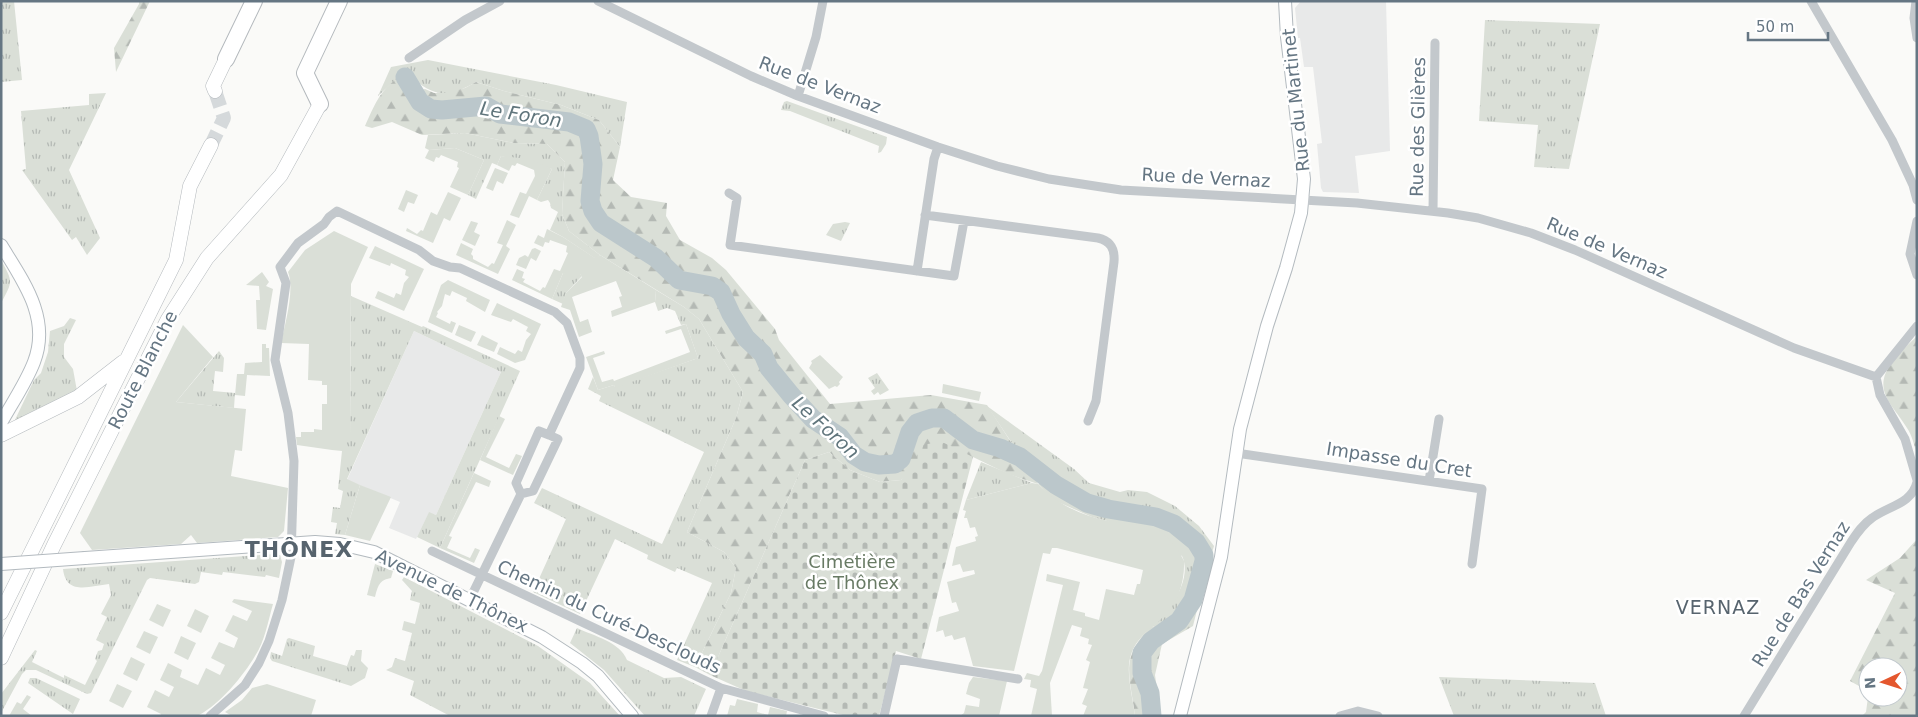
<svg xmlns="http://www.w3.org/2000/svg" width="1918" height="717" font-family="'DejaVu Sans',sans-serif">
  <defs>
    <pattern id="grass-tufts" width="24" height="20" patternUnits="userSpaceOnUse" patternTransform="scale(1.25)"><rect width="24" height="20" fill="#dadfd7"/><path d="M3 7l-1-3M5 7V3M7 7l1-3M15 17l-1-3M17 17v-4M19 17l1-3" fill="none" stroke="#b4b9b4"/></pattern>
    <pattern id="forest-firs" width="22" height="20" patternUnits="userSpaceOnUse" patternTransform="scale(1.25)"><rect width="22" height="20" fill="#dadfd7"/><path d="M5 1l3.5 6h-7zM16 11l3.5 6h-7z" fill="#b4b9b4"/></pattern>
    <pattern id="cemetery-stones" width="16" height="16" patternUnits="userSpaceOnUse" patternTransform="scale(1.25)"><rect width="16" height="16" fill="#dadfd7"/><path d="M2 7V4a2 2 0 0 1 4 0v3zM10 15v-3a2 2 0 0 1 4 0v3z" fill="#b4b9b4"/></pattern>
  </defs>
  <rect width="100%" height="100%" fill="#fafaf8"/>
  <!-- built -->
  <path fill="#e8e9e9" d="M1301,1H1386L1390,151L1355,156L1359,193L1323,192L1321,188L1317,144L1322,143L1313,67H1304L1300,38H1298L1295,8Z
    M414,331L501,372L436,515L429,513L416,539L389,528L400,502L347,480Z"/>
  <!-- grass -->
  <path fill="url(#grass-tufts)" d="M1,1H14L22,80L1,82Z
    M1485,20L1600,24L1569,169L1534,167L1538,125L1479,121Z
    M428,60L556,85L627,102L620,147L599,120L561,105L504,91L476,82C444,100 434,96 407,74L393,82L378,96L391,67Z
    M106,93L69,170L100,238L87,255L76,237L72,240L22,170L26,169L21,111L89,105V94Z
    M787,101L887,137L886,144L881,152L878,153L879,146L790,111L781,110L784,102Z
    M465,133L514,143L547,144L565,162L562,214L569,231L600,255L596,259L563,237L550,230L558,212L551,208L550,203L548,200L541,202L537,200L552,169L501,156L497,165L492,163L476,199L468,195L484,160L455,148L429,150L425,148L428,135Z
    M845,222L850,223L841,241L826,235L833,224Z
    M1,260C13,282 13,281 1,303Z
    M563,273L580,274L582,276L566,293L563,304L552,299Z
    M656,290L684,307L699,319L743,392L736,418L687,532L724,552L736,568L731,593L695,667L677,660L712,583L677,568L675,572L647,559L648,555L615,539L580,614L533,592L566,519L534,503L542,488L662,544L704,452L599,401L601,396L588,389L593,377L598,390L614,385L615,387L698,358L686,324L681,325L675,311L667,308L658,311L655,302Z
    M351,296L422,327L423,326L520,371L440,548L417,537L429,512L436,515L501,372L414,331L347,479L360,485L345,535L335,534L337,523L331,522L333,507L340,508L343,491L338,489L342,451L332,450V434H350Z
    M70,318L76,320L64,344V357L73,369L77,391L13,424L34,380L41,373L48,352L50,331L64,326Z
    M219,351L224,358L223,372L215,371L213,391L235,393L234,408L176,402Z
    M877,373L889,390L880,395L878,392L874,395L871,391L875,388L868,378Z
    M987,406L1074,469L1089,483L1120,492L1128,490L1147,492L1175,506L1199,526L1214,546L1210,559L1205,549L1184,527L1174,520L1148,509L1137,511L1103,506L1088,500L1069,490L1018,452Z
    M981,462L1032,483L966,500Z
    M1047,483C1062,492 1078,503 1094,508C1129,517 1172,514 1194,547C1197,551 1200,556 1201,561C1201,567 1198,574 1196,579C1188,605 1182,615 1159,629L1152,626C1169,613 1193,579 1182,556L1107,521L1092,517L1058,502L1048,495L1038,484Z
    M275,554L280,555L282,562L279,578L266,575L265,577L223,572L222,575L201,572L199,582L195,584L150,578L147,580L91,693L87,694L36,670H26L22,674L1,713V694L35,650L37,651L32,662L64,678V675L85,685L97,661L95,659L98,651L102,650L104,644L96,640L107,617L101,614L111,595L109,584C90,586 66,596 63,569Z
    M375,564L393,571L391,578C379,580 378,586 375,597L367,595Z
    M404,577L538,646L590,683L620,716H450L410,695L414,681L386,670L392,667L395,658L405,661L412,633L402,630L404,621L415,624L420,603L410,600L412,591L402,580Z
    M577,628C594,636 620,642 627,660L664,678L681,677L706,689L694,716H645L604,670L570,643Z
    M289,638L315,646L313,656L347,666L351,655L354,656L356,650H362L361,661L368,668L365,678L351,686L272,661L270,658L271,652L282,656L287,639Z
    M1439,677L1595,683L1606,716H1454Z
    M30,678H36L80,699L73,714L28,683Z"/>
  <!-- forest -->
  <path fill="url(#forest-firs)" d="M139,1H150L116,72L114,48L139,4Z
    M398,78L404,82L409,93L425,89L434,93H445L465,88L476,82L504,91L561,105L599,120L620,147L613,180L631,197L667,203L666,216L680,240L712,258L726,270L775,329L779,340L830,404L931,395L987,405L1038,484L1008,474L973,457L903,478L901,480L880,482L850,470L829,452L805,460L710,675L695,667L731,593L736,568L724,552L687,532L736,418L743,392L699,319L684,307L600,255L569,231L562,214L565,162L547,144L514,143L465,133L422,135L392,122L372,128L365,126C374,106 380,90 398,78Z
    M1917,336V454C1914,445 1912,435 1907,428C1895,407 1872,392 1890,365C1897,354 1908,345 1917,336Z
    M1917,539V716H1862L1866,712L1868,697H1898V667H1868V691L1850,681L1895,593L1866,580L1900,558Z
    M1199,602L1193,626L1162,644L1155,675L1161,716H1135C1130,675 1119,657 1152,626L1159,629L1180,621Z"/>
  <!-- cemetery -->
  <path fill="url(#cemetery-stones)" d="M940,441L973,457L921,659L896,651L879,716H847L746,691L710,675L805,460L829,452L850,470L880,482L901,480L924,445Z"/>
  <!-- garden -->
  <path fill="#dadfd7" d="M455,148L484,160L468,195L450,187L459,168L457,167L458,162L441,155L439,158L436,157L434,162L425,158L429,150Z
    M501,156L529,159L552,169L537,200L529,196L519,218L510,215L520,192L526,194L535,176L534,170L517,163L515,166L512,165L509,171L497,165Z
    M495,168L508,173L503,184L497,181L493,191L486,188Z
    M406,190L418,195L414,204L408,202L404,212L398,209Z
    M448,192L461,198L450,221L444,218L433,243L406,231L407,228L417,234L421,230L423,231L431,212L437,215Z
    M507,220L516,225L506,246L510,249L498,274L456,255L461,243L473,249L471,254L473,256V259L488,267L492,263L494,264L503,245L497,243Z
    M471,221L478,223L474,232L480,235L475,246L462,240Z
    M547,229L563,237L595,258L600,255L656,290L655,302L612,317L611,311L622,307L619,297L622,296L616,281L572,297L580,322L588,319L592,332L579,337L570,310L561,307L566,293L582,277L580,274L575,279L563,273L552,299L512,280L517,269L524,272L522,278L525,279L523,282L540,291L543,287L545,288L554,269L560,271L568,253L566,252L567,246L550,240L549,243L545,242L543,247L534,243L538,235L544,238Z
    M334,231L368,247L351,284L350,434H332V450L297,445L296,437H301V432H314V429L322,430V404H327V385H322V381L308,380L309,344L281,343C285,324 295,290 288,272L305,250Z
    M375,246L424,269L404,311L375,298L378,291L394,298L396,293L401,295L404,283L409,277L405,275L406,270L391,263L390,266L369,258Z
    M535,248L541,251L536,261L531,258L526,269L516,265L519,258L525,255L528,257L532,249Z
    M262,272L269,282L266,286L273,289L266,330L257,329L256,300H260L259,286L246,285Z
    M448,280L490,300L485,312L466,301L467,298L452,291L450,296L445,294L442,306L437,312L438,313L436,317L450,324L451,321L456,323L452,333L428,322L441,285Z
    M497,303L541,324L525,360L515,363L497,354L500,347L515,354L518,350L522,352L526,340L531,334L526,331L528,327L513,319L511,322L491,315Z
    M686,324L698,358L615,388L614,385L598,390L586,357L604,351L605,354L593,358L602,382L613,379L614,381L690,352L681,329L666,334L665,331Z
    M183,325L213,357L176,402L246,409L242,451L235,450L231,476L288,488L284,531L278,537L197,543L191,535L181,544L92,550L80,533Z
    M459,325L476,332L471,342L455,335Z
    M482,335L498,343L494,352L477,345Z
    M262,344H266V348H269L270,376L247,375L245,396L235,395L237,374H244L245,363L262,362Z
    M820,355L843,377L839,382L840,384L837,387L835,386L829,389L809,368L812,363L811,361Z
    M943,384L981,392L979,401L942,393Z
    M499,416L505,419L486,457L509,468L516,454L522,456L513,475L480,460Z
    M474,473L491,481L489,487L476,482L449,536L452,537L447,548L470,558L475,548L480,550L474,563L440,548Z
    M1032,483L1038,484C1055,503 1082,516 1108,521C1123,524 1139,524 1153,528C1166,532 1179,550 1184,561C1185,581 1178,604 1163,617C1151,629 1136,638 1131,655C1125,671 1133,698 1135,716H1083L1087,706L1082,704L1088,689L1083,688L1090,662L1086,660L1092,645L1088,644L1089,639L1080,636L1082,628L1072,625L1050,683L1052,716H1031L1037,689L1030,687L1031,680L1024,679L1027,673L1039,676L1042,671L1063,585L1046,581L1047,574L1080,582L1073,610L1085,613V616L1099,620L1106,589L1134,595L1137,584H1140L1143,570L1057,548H1052L1050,554L1043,553L1014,671L973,666L965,637L954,640L952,635L945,637L943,630L936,632L939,617L959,611L956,602L952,603L947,582L975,574L974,570L963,572L960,564L952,566L956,547L976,541L975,537L978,536L975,527L970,528L967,518H964L966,511L963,510L966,500Z
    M360,485L391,497L370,541L345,535Z
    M234,599L273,604C268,621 265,641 255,656C244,675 219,705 199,715C192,717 169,716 160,716L161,714L147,707L155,690L169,697L174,687L160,680L168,663L182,670L180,677L198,685L206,668L220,675L225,665L211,658L219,642L234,648L238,638L225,631L233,615L247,621L252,611L232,602Z
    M157,604L171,610L163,627L149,620Z
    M195,609L209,616L201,633L187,626Z
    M144,631L158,637L150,654L136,647Z
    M181,636L196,643L188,660L174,653Z
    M131,657L145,664L137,681L123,674Z
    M973,677L1007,681L999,716H960L964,713L966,705L979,707L980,699L966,694L969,683Z
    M117,684L132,691L123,708L109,701Z
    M267,684L316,700L311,716H232L225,712L242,700L252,688Z
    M27,695L31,697L23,709L32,716H9L17,702L21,704Z
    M737,699L758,704L757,712L768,715L770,707L787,711L786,716H727L730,705L735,706Z"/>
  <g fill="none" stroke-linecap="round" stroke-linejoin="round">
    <!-- river -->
    <path stroke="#bbc7cb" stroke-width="19" d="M405,77L420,102L431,109L442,110L486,106L500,114L569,122L586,129L589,136L593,164L590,201L593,211L601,223L656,258L679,280L712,286L721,292L731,314L746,338L763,354L769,368L791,395L813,419L840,437L854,455L865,462L879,465L895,464L901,459L910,432L917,423L932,418H944L973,440L1000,448L1020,457L1056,485L1087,503L1108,509L1156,517L1174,524L1196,542L1204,555V561L1193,600L1179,621L1151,641L1142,653V673L1150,693L1152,716"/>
    <!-- primary-tunnel -->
    <path stroke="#d5d9db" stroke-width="14" stroke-dasharray="14 7" stroke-linecap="butt" d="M211,145L224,118L215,91"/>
    <!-- secondary casing -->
    <g stroke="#b3babf" stroke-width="14">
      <path id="secondary" d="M1,245C23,281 51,318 34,362C26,383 12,403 1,423
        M85,558L315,542L340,544L374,552L542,637L582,663L598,676L632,716
        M1180,716L1221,557L1240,429L1267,326L1286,268L1301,213L1304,179L1287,37L1285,1"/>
    </g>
    <!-- primary casing -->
    <g stroke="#b5babe" stroke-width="15">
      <path id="primary" d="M215,91L213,86L226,59
        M1,435L78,397L123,362
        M1,613L176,260L190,186L211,145
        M1,658L54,545L168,319L207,258L281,175L320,104"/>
    </g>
    <!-- highway casing -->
    <g stroke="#b4b9bd" stroke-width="18">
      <path id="highway" d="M226,59L254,1
        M320,104L305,73L339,1"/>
    </g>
    <!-- street -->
    <path stroke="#c3c8cc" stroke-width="9" d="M598,1L751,76L798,96L938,147L997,166L1049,179L1121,190L1357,203L1448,213L1478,218L1531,233L1575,250L1794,348L1876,377
      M1811,1L1892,140L1913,185L1917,200
      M1916,1L1914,18L1917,38
      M409,58L465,20L500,1
      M798,96L816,37L823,1
      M729,193L737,198L730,245L954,276L964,221
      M1433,211L1435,43
      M925,215L1098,238C1111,241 1115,249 1114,262L1096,401L1088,421
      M1917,221L1910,254L1917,275
      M917,271L934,159L938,147
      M1917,326L1876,377L1880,395L1905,439L1917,480
      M1236,453L1482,489L1472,564
      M1429,481L1439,419
      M521,494L516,483L539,431L549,435
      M432,551L721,688
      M210,716L245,685L259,663L269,641L282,600L291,557L294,461L288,413L275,360L286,283L280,267L298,243L324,224L329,217L337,211L419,250L433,261L450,267L460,268L555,312L567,323L580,358V368L549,435L558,439L533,491L521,494L470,599
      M711,716L721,688L824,716
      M884,716L897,659L1018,679
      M1340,716L1358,711L1378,716
      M1744,716L1851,542C1857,533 1863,524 1872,518C1888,506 1912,504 1917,482"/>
    <!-- secondary -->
    <use href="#secondary" stroke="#fff" stroke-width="12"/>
    <!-- primary -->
    <use href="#primary" stroke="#fff" stroke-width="14"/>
    <!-- highway -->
    <use href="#highway" stroke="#fff" stroke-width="16"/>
    <!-- secondary-bridge casing -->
    <g stroke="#b3babf" stroke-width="14" stroke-linecap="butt">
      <path id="secondary-bridge" d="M1,564L85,558"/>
    </g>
    <!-- secondary-bridge -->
    <use href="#secondary-bridge" stroke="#fff" stroke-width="12"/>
  </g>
  <g text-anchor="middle" stroke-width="5" stroke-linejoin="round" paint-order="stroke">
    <!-- street labels -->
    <g font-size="18" fill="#657683" stroke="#fff">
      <text transform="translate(820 85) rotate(21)" y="6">Rue de Vernaz</text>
      <text transform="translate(1296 100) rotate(-96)" y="6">Rue du Martinet</text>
      <text transform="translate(1418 127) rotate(-89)" y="6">Rue des Glières</text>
      <text transform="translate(1206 178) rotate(3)" y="6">Rue de Vernaz</text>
      <text transform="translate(1607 248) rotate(23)" y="6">Rue de Vernaz</text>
      <text transform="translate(143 370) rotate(-63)" y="6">Route Blanche</text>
      <text transform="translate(1399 460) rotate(9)" y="6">Impasse du Cret</text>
      <text transform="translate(452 591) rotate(26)" y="6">Avenue de Thônex</text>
      <text transform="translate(1801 594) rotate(-58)" y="6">Rue de Bas Vernaz</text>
      <text transform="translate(609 617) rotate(25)" y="6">Chemin du Curé-Desclouds</text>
    </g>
    <!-- park labels -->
    <g font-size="18" fill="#687a64" stroke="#fff">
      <text x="852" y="568">Cimetière<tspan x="852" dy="21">de Thônex</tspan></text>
    </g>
    <!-- water labels -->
    <g font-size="19" font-style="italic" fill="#60757c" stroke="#fff">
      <text transform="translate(521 114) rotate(9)" y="7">Le Foron</text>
      <text transform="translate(826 427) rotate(42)" y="7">Le Foron</text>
    </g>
    <!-- neighbourhood labels -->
    <g font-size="19" letter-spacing="1" fill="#57646e" stroke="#fff">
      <text x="1718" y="614">VERNAZ</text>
    </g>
    <!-- district labels -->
    <g font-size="22" font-weight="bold" letter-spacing="1" fill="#57646e" stroke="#fff">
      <text x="299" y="557">THÔNEX</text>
    </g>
  </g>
  <!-- border -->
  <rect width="1918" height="717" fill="none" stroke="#657683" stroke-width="5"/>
  <!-- north arrow -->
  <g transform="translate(1883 682) rotate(266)"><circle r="24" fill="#ffffff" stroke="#c1c8cd"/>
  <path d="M0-4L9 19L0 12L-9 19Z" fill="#e4572e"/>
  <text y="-8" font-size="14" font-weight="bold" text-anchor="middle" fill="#657683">N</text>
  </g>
  <!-- scale -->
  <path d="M1748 32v8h80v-8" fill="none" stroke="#657683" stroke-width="2.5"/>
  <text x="1756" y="32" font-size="15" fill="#657683" stroke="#ffffff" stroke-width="4" paint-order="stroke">50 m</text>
</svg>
